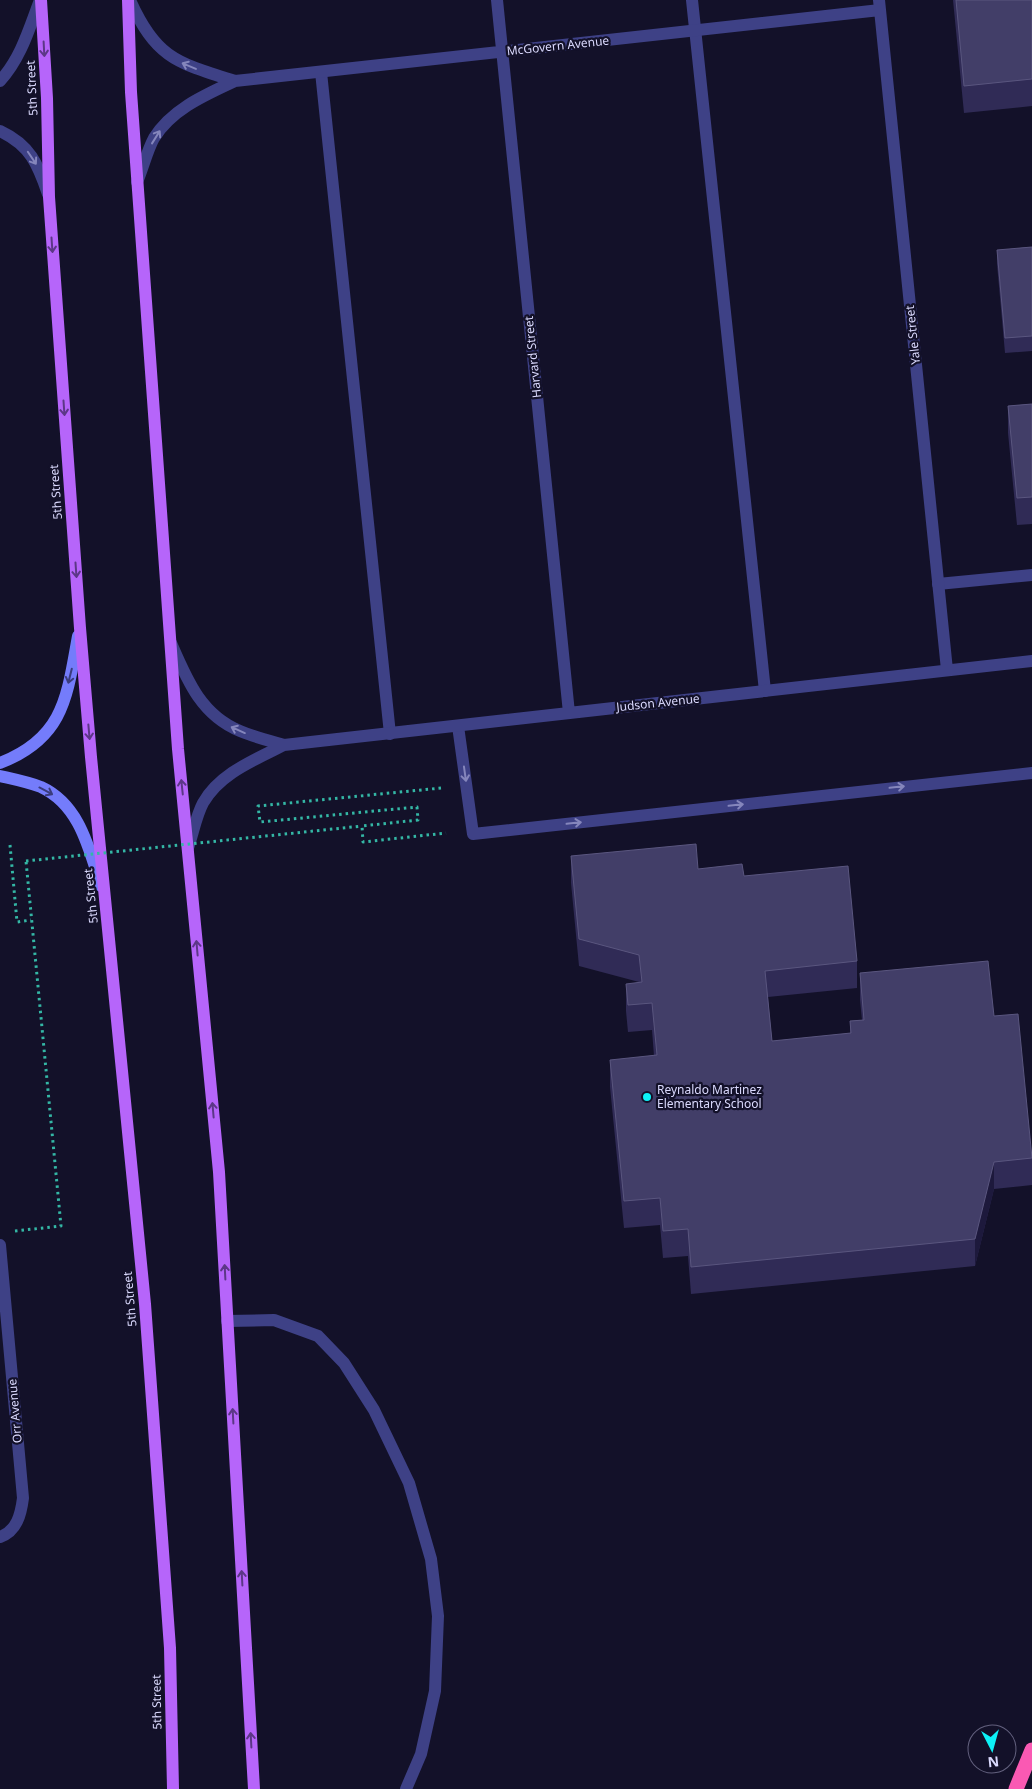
<svg xmlns="http://www.w3.org/2000/svg" width="1032" height="1789" font-family="'Noto Sans',sans-serif">
  <rect width="100%" height="100%" fill="#131129"/>
  <g fill="none" stroke-linecap="round" stroke-linejoin="round">
    <!-- path -->
    <path stroke="#34b7a5" stroke-width="3" stroke-dasharray="2.5 4" stroke-linecap="butt" d="M441,788L258,806L260,822L417,807L418,820L362,826L363,842L446,833
      M10,845L17,922L31,920
      M15,1231L61,1226L26,861"/>
    <!-- lane -->
    <path stroke="#3e4186" stroke-width="12" d="M692,0L765,691
      M321,72L390,734
      M938,584L1032,575
      M458,726L473,834L1032,773
      M227,1321L274,1320L318,1336L344,1363L374,1410L409,1483L431,1559L438,1616L435,1691L421,1754L406,1789"/>
    <!-- street -->
    <path stroke="#3e4186" stroke-width="12" d="M130,0C156,59 178,63 235,81
      M497,0L569,713
      M879,0L947,670
      M0,81C21,58 29,29 40,0
      M0,131C30,145 38,164 48,194
      M137,182C143,168 147,151 154,138C172,109 205,95 235,81L880,10
      M171,643C187,680 201,715 240,731C254,737 270,741 284,745
      M188,848C193,834 196,816 203,803C220,773 255,760 284,745L1032,661
      M0,1245L23,1498C21,1514 17,1531 0,1537"/>
    <!-- secondary -->
    <path stroke="#747cfb" stroke-width="12" d="M0,763C64,738 67,697 78,636
      M0,776C13,779 28,782 41,787C80,805 89,849 101,886"/>
    <!-- primary -->
    <path stroke="#b665fa" stroke-width="12" d="M41,0L47,98L49,197L80,628L91,757L145,1304L170,1648L173,1789
      M128,0L131,92L178,749L219,1172L254,1789"/>
    <!-- highway -->
    <path stroke="#fa59b3" stroke-width="15" d="M1016,1789L1032,1750"/>
    <!-- path-bridge -->
    <path stroke="#34b7a5" stroke-width="3" stroke-dasharray="2.5 4" stroke-linecap="butt" d="M26,861L362,826"/>
  </g>
  <!-- wall -->
  <path fill="#302b56" d="M953,0H1032V106L964,113Z
    M1032,247V351L1005,353L997,264V250Z
    M1032,404V524L1017,525L1008,433V406Z
    M571,856L698,869L744,876L857,961V988L768,997L772,1041L850,1034V1021L862,1020L860,1000V973L994,1016L1032,1156V1185L994,1189L975,1266L691,1294L688,1256L663,1258L660,1225L624,1228L610,1087V1060L654,1056L652,1030L628,1032L626,1011V984L639,983V982L579,966L571,883Z"/>
  <!-- shaded-wall -->
  <path fill="#1d193c" d="M994,1162V1189L975,1266V1239Z"/>
  <!-- building -->
  <path fill="#423e68" stroke="#5a567f" d="M956,0H1032V79L964,86Z
    M1032,247V336L1005,338L997,250Z
    M1032,404V497L1017,498L1008,406Z
    M696,844L698,869L742,864L744,876L848,866L857,961L765,971L772,1041L851,1033L850,1021L864,1020L860,973L988,961L994,1016L1018,1014L1032,1158L994,1162L975,1239L691,1267L688,1229L663,1231L660,1198L624,1201L610,1060L657,1055L652,1003L628,1005L626,984L642,982L639,955L579,939L571,856Z"/>
  <!-- one-way arrows -->
  <defs><path id="oneway-shaft" d="M-6 0H5M1.5-3L5.5 0L1.5 3" fill="none" stroke-width="1.6" stroke-linecap="round" stroke-linejoin="round" transform="scale(1.25)"/></defs>
  <g stroke="#5c3787">
    <use href="#oneway-shaft" transform="translate(44 49) rotate(87)"/>
    <use href="#oneway-shaft" transform="translate(52 245) rotate(86)"/>
    <use href="#oneway-shaft" transform="translate(64 408) rotate(86)"/>
    <use href="#oneway-shaft" transform="translate(76 570) rotate(86)"/>
    <use href="#oneway-shaft" transform="translate(89 732) rotate(85)"/>
    <use href="#oneway-shaft" transform="translate(182 787) rotate(-96)"/>
    <use href="#oneway-shaft" transform="translate(197 948) rotate(-95)"/>
    <use href="#oneway-shaft" transform="translate(213 1110) rotate(-95)"/>
    <use href="#oneway-shaft" transform="translate(225 1272) rotate(-93)"/>
    <use href="#oneway-shaft" transform="translate(233 1416) rotate(-93)"/>
    <use href="#oneway-shaft" transform="translate(242 1578) rotate(-93)"/>
    <use href="#oneway-shaft" transform="translate(251 1740) rotate(-93)"/>
  </g>
  <g stroke="#8586bc">
    <use href="#oneway-shaft" transform="translate(189 66) rotate(-157)"/>
    <use href="#oneway-shaft" transform="translate(156 137) rotate(-58)"/>
    <use href="#oneway-shaft" transform="translate(32 158) rotate(56)"/>
    <use href="#oneway-shaft" transform="translate(238 730) rotate(-156)"/>
    <use href="#oneway-shaft" transform="translate(465 774) rotate(82)"/>
    <use href="#oneway-shaft" transform="translate(897 787) rotate(-6)"/>
    <use href="#oneway-shaft" transform="translate(736 805) rotate(-6)"/>
    <use href="#oneway-shaft" transform="translate(574 823) rotate(-6)"/>
  </g>
  <g stroke="#3a3c7d">
    <use href="#oneway-shaft" transform="translate(70 676) rotate(104)"/>
    <use href="#oneway-shaft" transform="translate(46 791) rotate(28)"/>
  </g>
  <!-- markers -->
  <circle fill="#0df2f7" stroke="#131129" stroke-width="2" cx="647" cy="1097" r="5"/>
  <g text-anchor="middle" stroke-width="4.5" stroke-linejoin="round" paint-order="stroke">
    <!-- street labels -->
    <g font-size="12" fill="#dbdafe" stroke="#131129">
      <text transform="translate(558 46) rotate(-6)" y="4">McGovern Avenue</text>
      <text transform="translate(32 88) rotate(-93)" y="4">5th Street</text>
      <text transform="translate(913 335) rotate(-96)" y="4">Yale Street</text>
      <text transform="translate(533 357) rotate(-96)" y="4">Harvard Street</text>
      <text transform="translate(56 492) rotate(-94)" y="4">5th Street</text>
      <text transform="translate(658 703) rotate(-6)" y="4">Judson Avenue</text>
      <text transform="translate(91 896) rotate(-96)" y="4">5th Street</text>
      <text transform="translate(130 1299) rotate(-95)" y="4">5th Street</text>
      <text transform="translate(15 1411) rotate(-95)" y="4">Orr Avenue</text>
      <text transform="translate(157 1702) rotate(-91)" y="4">5th Street</text>
    </g>
    <!-- poi labels -->
    <g font-size="12" fill="#dbdafe" stroke="#131129" text-anchor="start">
      <text x="657" y="1094">Reynaldo Martinez<tspan x="657" dy="14">Elementary School</tspan></text>
    </g>
  </g>
  <!-- north arrow -->
  <g transform="translate(992 1749) rotate(174)"><circle r="24" fill="#131129" stroke="#63617e"/>
  <path d="M0-4L9 19L0 12L-9 19Z" fill="#0df2f7"/>
  <text y="-8" font-size="14" font-weight="bold" text-anchor="middle" fill="#dbdafe">N</text>
  </g>
</svg>
